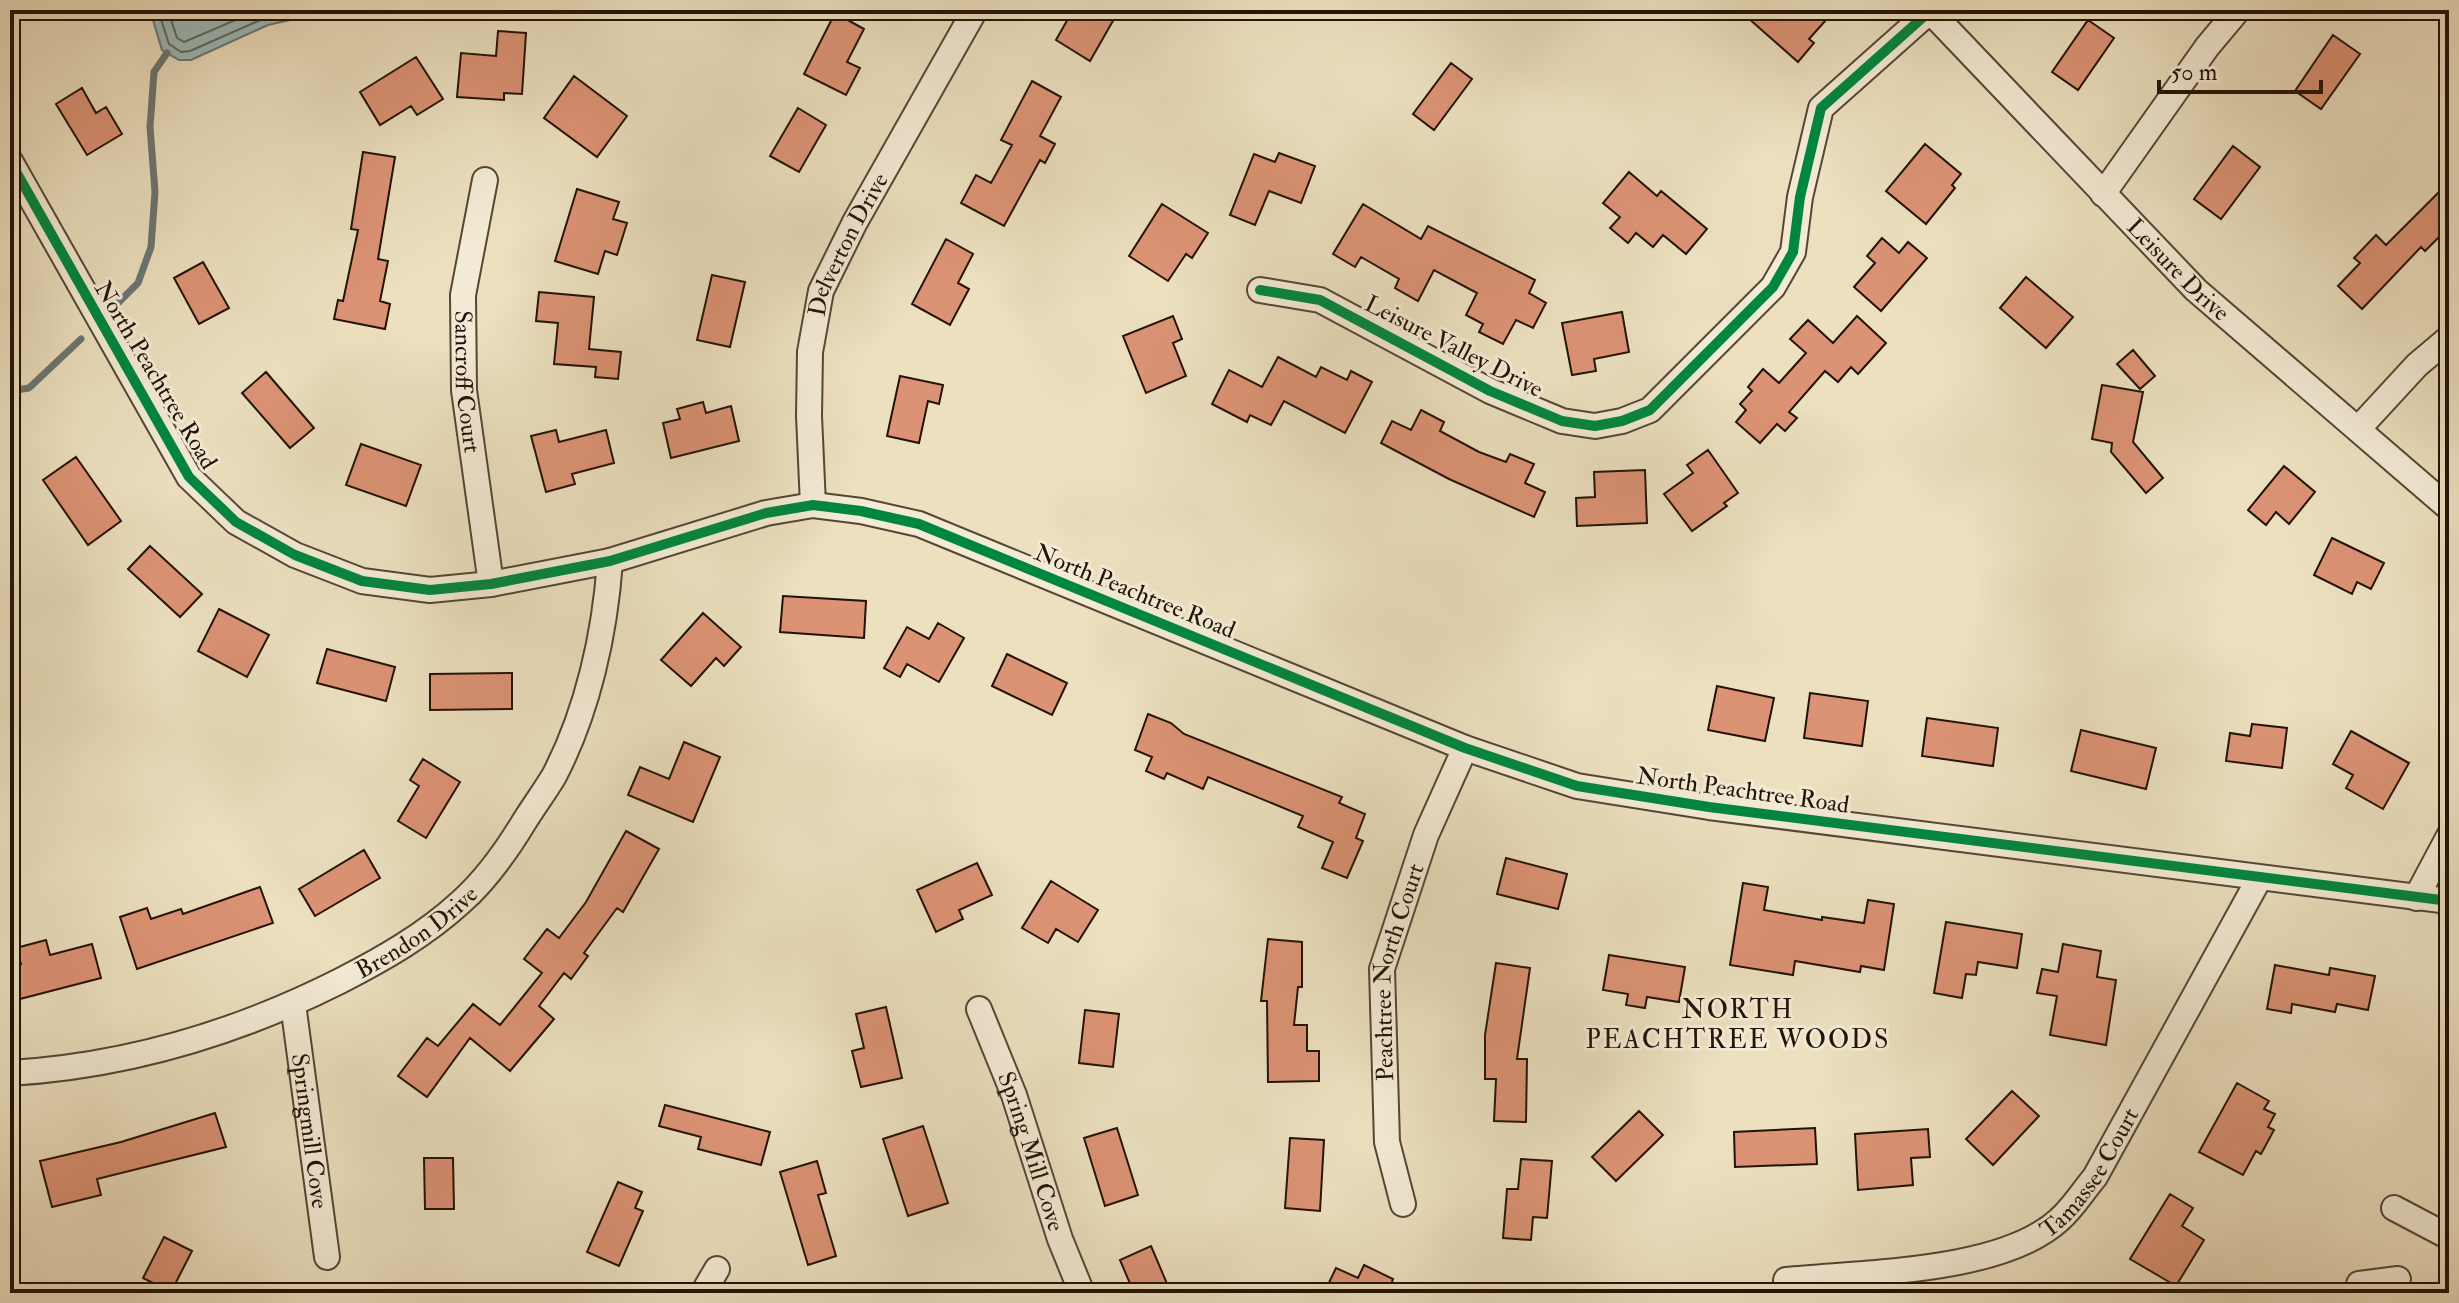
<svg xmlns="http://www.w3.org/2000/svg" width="2459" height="1303" font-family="'IM FELL Double Pica',serif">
  <rect width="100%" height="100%" fill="#ece0bf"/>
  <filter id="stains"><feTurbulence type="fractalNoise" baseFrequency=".0025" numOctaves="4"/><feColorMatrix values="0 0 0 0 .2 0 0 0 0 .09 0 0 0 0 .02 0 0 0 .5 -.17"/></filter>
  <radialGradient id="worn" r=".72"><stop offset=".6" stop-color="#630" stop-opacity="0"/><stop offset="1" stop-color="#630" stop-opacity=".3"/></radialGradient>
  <!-- water -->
  <path fill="#9cbbbb" stroke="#6c7773" stroke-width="2" d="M150,10H334L268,25L191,60H179L162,50Z"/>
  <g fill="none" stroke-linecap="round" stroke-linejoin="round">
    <!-- shore -->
    <path stroke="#606662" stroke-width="2" d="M158,10L169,44L181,52L190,51L265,18L301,10
      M168,10L177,38L184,42L259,10"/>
    <!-- stream -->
    <path stroke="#6c7773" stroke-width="7" d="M115,306L138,283L151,247L155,192L150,127L154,72L167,53
      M10,391L29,388L81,339"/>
  </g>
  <!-- building -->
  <path fill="#dc9375" stroke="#231208" stroke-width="2" d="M1073,10H1100L1114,19L1090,61L1056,40Z
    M1739,10H1835L1809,39L1814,43L1798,62Z
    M835,13L864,29L847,62L860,68L846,95L804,74Z
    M2088,20L2114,38L2078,90L2052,72Z
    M498,31L526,33L522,94L504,93V100L457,97L461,53L496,56Z
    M2333,35L2360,54L2321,109L2295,91Z
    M416,57L443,99L417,115L411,106L380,125L360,92Z
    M1451,63L1472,79L1434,130L1413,114Z
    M574,76L627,116L597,157L544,118Z
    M1032,81L1061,97L1040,136L1055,144L1045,163L1040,160L1004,226L961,203L976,175L991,183L1012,145L1001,140Z
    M82,88L96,113L106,107L122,134L87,155L56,104Z
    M798,108L826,125L799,172L770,156Z
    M1925,144L1961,174L1952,185L1955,188L1926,224L1886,191Z
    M2233,146L2260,167L2221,219L2194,199Z
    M363,152L395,157L378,259L388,261L380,301L390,304L385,329L334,319L338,300L343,301L358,230L351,229Z
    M1279,153L1315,166L1301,203L1269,191L1255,225L1230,215L1254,154L1275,162Z
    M1629,172L1657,196L1661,191L1707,229L1686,254L1663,235L1653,247L1636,233L1628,243L1610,228L1620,217L1603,203Z
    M2449,182V227L2425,251L2421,247L2362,309L2338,286L2360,263L2354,258L2376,235L2386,245Z
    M577,189L619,202L613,219L627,223L617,255L605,251L598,274L555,261Z
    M1162,204L1208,233L1192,258L1186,254L1168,281L1129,256Z
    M1363,204L1421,239L1428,226L1535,280L1529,293L1546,303L1533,328L1516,320L1503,344L1479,332L1483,324L1466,315L1477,293L1434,270L1418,301L1395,288L1399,279L1361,257L1355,267L1333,254Z
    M1882,238L1899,253L1908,242L1927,258L1881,311L1854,287L1875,263L1867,256Z
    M946,239L973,254L958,283L969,289L950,325L912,304Z
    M203,262L229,308L199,324L174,278Z
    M712,275L745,282L730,347L697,340Z
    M2026,277L2073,317L2046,348L2000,308Z
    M539,292L594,297L589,349L621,352L618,379L595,377L596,367L554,364L558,323L536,321Z
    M1622,312L1629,352L1594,359L1596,371L1572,375L1562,323Z
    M1173,316L1182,339L1173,343L1186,376L1146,393L1123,336Z
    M1857,316L1886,343L1858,374L1851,367L1838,382L1825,371L1789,412L1797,418L1785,431L1777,424L1760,443L1736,422L1746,410L1740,404L1752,391L1748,387L1763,369L1779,383L1806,353L1790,339L1808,320L1833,343Z
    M2133,350L2155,376L2140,389L2117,364Z
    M1278,357L1316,377L1321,367L1347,380L1351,371L1372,382L1345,433L1284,401L1271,425L1250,415L1247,422L1212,404L1229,370L1262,387Z
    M266,372L314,428L290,448L242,393Z
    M900,376L943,385L939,404L928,401L919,443L887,436Z
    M2102,385L2143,392L2133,442L2163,478L2146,493L2111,452L2112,443L2092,439Z
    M703,402L706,413L731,406L739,441L671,458L663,423L680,419L677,409Z
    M1421,410L1444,422L1440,431L1479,452L1506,462L1510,454L1534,464L1525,483L1545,492L1534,517L1449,479L1381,443L1392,421L1411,430Z
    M556,430L559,442L606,430L614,463L572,474L575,484L546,492L531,436Z
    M361,444L421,465L406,506L346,485Z
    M1708,450L1738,493L1724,503L1727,506L1692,531L1664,494L1693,473L1687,465Z
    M76,457L121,521L88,545L43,480Z
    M2284,466L2315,492L2289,524L2276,512L2266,525L2248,510Z
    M1645,470L1647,523L1577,526L1576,498L1595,497L1594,472Z
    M2332,538L2384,563L2371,589L2357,582L2352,594L2314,575Z
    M150,546L202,594L180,617L128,569Z
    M783,596L866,601L864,638L780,632Z
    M219,609L269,635L247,677L198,651Z
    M703,613L741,647L724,666L716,658L691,686L661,660Z
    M938,623L964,638L939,682L907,664L900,677L884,668L907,627L929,639Z
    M327,649L395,667L386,701L317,683Z
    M1007,654L1067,683L1052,715L992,686Z
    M512,673V709L430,710V674Z
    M1717,686L1774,698L1765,741L1708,730Z
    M1810,693L1868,701L1862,746L1804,738Z
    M1148,714L1171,723L1184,734L1342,797L1339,803L1365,814L1356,838L1363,841L1347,878L1322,868L1333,842L1298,827L1303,816L1208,777L1203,789L1167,773L1164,779L1146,771L1152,757L1135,750Z
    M1927,718L1998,728L1993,766L1922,756Z
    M2252,724L2287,728L2282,768L2226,761L2230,733L2250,736Z
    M2081,730L2156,748L2146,789L2071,771Z
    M2351,731L2409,763L2383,809L2346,788L2353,775L2333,764Z
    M684,742L720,757L693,822L628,795L640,767L669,779Z
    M423,759L460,782L426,838L398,821L419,786L410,780Z
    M626,831L659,849L623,912L617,908L584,953L588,956L571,979L564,973L539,1006L554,1019L510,1071L470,1038L427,1097L398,1076L427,1038L438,1046L473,1004L500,1025L542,973L524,959L547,929L559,938L586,902Z
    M364,850L380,878L315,916L299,889Z
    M1506,858L1567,874L1558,909L1497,894Z
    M977,863L992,895L959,910L963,919L936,932L917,890Z
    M1051,881L1098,910L1078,942L1056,929L1048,943L1022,928Z
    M1743,883L1768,887L1764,910L1822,920V917L1864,923L1868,900L1894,904L1884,970L1861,966L1860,972L1795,961L1793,975L1730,965Z
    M260,887L273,923L137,969L120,917L147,908L151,919L181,909L183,914Z
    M1946,922L2022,934L2017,968L1978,962L1976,975L1966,974L1962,998L1934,993Z
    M1268,939L1302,942V987H1298L1294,1025H1307V1051H1319V1081L1268,1082L1267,1001H1261Z
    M46,940L50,955L92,944L101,978L20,999L12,966L21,964L16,948Z
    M2063,944L2101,951L2097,977L2116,980L2106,1045L2050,1035L2057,996L2037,993L2042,969L2058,972Z
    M1609,955L1685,967L1679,1002L1647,997L1645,1008L1626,1005L1628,994L1603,990Z
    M1496,963L1530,968L1517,1059H1527L1526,1122L1494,1121L1496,1079H1485V1035Z
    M2275,965L2329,975L2330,968L2375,976L2368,1010L2337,1004L2335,1012L2292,1004L2291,1013L2267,1009Z
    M886,1007L902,1078L861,1087L852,1051L864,1048L856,1014Z
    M1085,1010L1119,1014L1113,1067L1079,1063Z
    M2237,1083L2269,1101L2264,1109L2275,1114L2268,1127L2274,1130L2261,1154L2256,1151L2243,1175L2199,1152Z
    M2012,1091L2039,1116L1993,1165L1966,1139Z
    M665,1105L770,1132L761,1165L698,1149L701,1137L659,1126Z
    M1639,1111L1663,1135L1616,1181L1592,1157Z
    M215,1113L226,1147L97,1179L101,1195L52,1207L40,1161L121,1142Z
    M923,1126L948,1203L908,1216L883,1139Z
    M1117,1128L1138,1195L1105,1206L1084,1138Z
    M1815,1128L1817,1164L1735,1167L1734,1132Z
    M1928,1129L1930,1157L1911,1158L1913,1185L1858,1190L1855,1134Z
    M1290,1138L1324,1140L1320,1211L1285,1208Z
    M424,1158H453L454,1209H425Z
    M1521,1159L1552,1161L1547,1218L1533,1217L1531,1240L1503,1238L1507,1189H1518Z
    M817,1161L826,1193L818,1195L836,1256L808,1265L780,1172Z
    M618,1182L642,1192L635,1208L643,1211L619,1266L587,1252Z
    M2170,1194L2193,1208L2182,1226L2204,1240L2176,1286L2130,1259Z
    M164,1237L192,1251L171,1292L143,1278Z
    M1151,1246L1171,1293H1134L1120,1260Z
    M1364,1265L1393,1279L1388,1293H1324L1336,1268L1358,1278Z"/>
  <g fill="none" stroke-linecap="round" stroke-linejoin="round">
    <!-- minor casing -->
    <g stroke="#554636" stroke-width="28">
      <g id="minor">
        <path id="s1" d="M1929,10L2196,290L2449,508"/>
        <path d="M10,161L189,477L236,522L295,555L362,581L430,590L491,584L610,561L766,513L813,505L861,511L919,524L1465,748L1577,786L1709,807L2449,901"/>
        <path id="s2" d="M485,180L463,295L464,390L491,584"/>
        <path d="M2103,194L2207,47L2238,10"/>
        <path d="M1260,290L1320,300L1490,391L1562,421L1595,426L1622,421L1650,410L1773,287L1793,252L1800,197L1821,108L1930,11"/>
        <path d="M2358,429L2417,365L2449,338"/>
        <path id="s3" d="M813,505L809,416L810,352L821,291L855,222L975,10"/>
        <path d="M2416,898L2449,836"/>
        <path id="s4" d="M293,1004L327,1257"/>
        <path id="s5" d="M979,1009L1014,1095L1060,1239L1082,1293"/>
        <path id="s6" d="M10,1073C126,1066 237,1033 340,981C383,959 425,935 461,902C486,880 507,850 524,822C534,806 545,791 554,776C588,711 605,633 610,561"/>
        <path id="s7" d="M1403,1204L1387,1142L1382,969L1426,835L1465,748"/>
        <path d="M2394,1208L2449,1237"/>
        <path id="s8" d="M1786,1280C1863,1272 2001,1273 2059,1220C2073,1208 2083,1191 2095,1177L2259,879"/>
        <path d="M2359,1284L2398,1279"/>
        <path d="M703,1293L717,1269"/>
      </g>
    </g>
    <!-- minor -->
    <use href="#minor" stroke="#f3ebd5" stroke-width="24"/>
    <!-- cycleway casing -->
    <g stroke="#f3ebd5" stroke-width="15">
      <path id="cycleway" d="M10,161L189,477L236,522L295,555L362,581L430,590L491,584L610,561L766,513L813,505L861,511L919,524L1465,748L1577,786L1709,807L2449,901
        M1260,290L1320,300L1490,391L1562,421L1595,426L1622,421L1650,410L1773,287L1793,252L1800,197L1821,108L1930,11"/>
    </g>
    <!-- cycleway -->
    <use href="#cycleway" stroke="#00873e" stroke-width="10"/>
  </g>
  <g text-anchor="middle" stroke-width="6" stroke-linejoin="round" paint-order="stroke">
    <!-- street labels -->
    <g font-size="24" fill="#231208" stroke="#f3ebd5">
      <text dy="8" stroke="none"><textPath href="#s3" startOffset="268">Delverton Drive</textPath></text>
      <text dy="8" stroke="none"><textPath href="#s1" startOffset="360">Leisure Drive</textPath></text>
      <text transform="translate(1454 346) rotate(27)" y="8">Leisure Valley Drive</text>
      <text transform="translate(156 375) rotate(59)" y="8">North Peachtree Road</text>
      <text dy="8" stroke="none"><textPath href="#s2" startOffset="204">Sancroff Court</textPath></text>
      <text transform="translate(1135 591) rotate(22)" y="8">North Peachtree Road</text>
      <text transform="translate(1743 790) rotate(8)" y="8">North Peachtree Road</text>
      <text dy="8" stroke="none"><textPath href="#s6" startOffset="436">Brendon Drive</textPath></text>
      <text dy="8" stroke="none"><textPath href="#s7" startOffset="236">Peachtree North Court</textPath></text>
      <text dy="8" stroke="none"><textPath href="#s4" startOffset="128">Springmill Cove</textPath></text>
      <text dy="8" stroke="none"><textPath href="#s5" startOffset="152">Spring Mill Cove</textPath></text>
      <text dy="8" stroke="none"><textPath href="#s8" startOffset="340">Tamassee Court</textPath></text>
    </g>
    <!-- neighbourhood labels -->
    <g font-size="26" letter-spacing="2" fill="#231208" stroke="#f3ebd5">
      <text x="1738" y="1018">NORTH<tspan x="1738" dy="30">PEACHTREE WOODS</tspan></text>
    </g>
  </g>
  <!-- margin -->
  <rect width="2459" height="1303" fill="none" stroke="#ece0bf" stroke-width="40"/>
  <rect x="12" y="12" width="2435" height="1279" fill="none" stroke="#231208" stroke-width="4"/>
  <rect x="20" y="20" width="2419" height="1263" fill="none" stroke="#231208" stroke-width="2"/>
  <!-- scale -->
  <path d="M2159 80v12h162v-12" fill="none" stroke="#231208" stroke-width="4"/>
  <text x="2171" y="80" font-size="24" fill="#231208" stroke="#f3ebd5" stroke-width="6" paint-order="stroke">50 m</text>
  <rect width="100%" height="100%" filter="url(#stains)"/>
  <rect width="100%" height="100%" fill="url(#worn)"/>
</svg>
